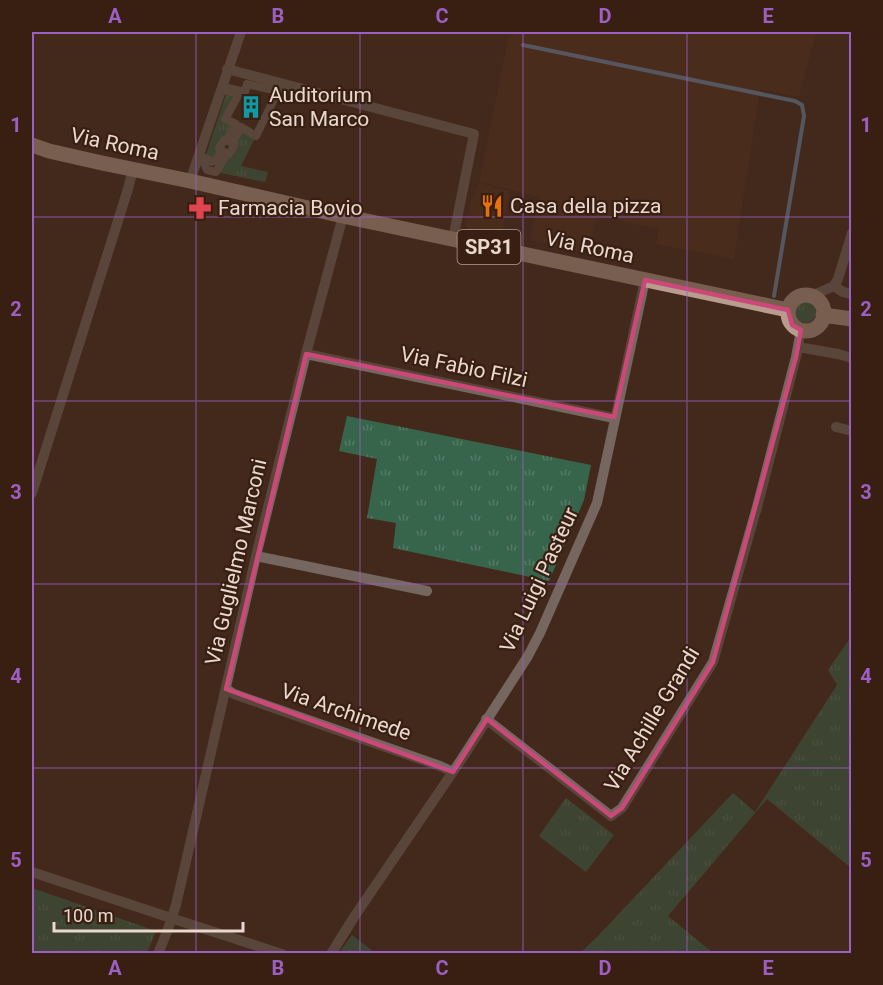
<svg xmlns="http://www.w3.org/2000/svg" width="883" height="985" font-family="Roboto,sans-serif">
  <defs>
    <pattern id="grass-tufts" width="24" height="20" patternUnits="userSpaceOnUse" patternTransform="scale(1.5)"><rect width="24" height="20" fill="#37654c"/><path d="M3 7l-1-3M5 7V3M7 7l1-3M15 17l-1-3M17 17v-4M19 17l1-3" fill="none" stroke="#547a65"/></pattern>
  </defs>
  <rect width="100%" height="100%" fill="#43291c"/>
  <!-- built -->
  <path fill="#502f1e" d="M495,32H816L799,97L760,89L734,259L656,244L659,229L597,216L589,253L530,240L539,197L479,182L509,35Z
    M479,183L510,191L501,236L468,229L466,226L471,201Z"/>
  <!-- grass -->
  <path fill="url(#grass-tufts)" d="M227,91L239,94L226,119L236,124L216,160L205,158Z
    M241,127L256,136L241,166L268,172L265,182L216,172Z
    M794 312a11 11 0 1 1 22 0a11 11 0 1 1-22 0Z
    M347,416L591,465L584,500L549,581L393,548L396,523L367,518L377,459L339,451Z
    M851,637V868L767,799L668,916L713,953H580L597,937L733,793L755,812L837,685L828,670Z
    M566,798L614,835L586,872L539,836Z
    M32,888L156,931L147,953H32Z
    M352,935L375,953H339Z"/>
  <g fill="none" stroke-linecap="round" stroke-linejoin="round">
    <!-- stream -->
    <path stroke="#6d8caf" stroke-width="4" d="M523,45L795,101L802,105L804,116L774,296"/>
    <!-- pedestrian -->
    <path stroke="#756760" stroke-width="8" d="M247,84L278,91L256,136L241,127L232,144L234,146L229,154L227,153L216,172L207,170L204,163L205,158L212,162L216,160L222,150L219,148L224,140L226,141L236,124L225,119L239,94L227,91L228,88L245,92Z"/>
    <!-- minor -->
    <path stroke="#756760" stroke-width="10" d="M227,69L474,134L453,239
      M190,181L241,32
      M834,286L843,292L852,294
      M811,296L834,286L838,279L852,233
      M798,347L838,354L852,358
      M306,354L614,418
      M836,427L852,431
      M32,493L128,189L133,169
      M256,556L427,591
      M226,689L234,694L440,766L453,772
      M486,719L611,816L622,808L713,662L757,507L796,357L801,330
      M32,872L171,918L282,954
      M158,954L168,929L176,905L256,556L306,354L343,216
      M331,954L354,917L461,760L528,656L540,633L597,503L645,280"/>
    <!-- primary -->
    <path stroke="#b89d8e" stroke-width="15" d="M32,145L49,151L102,163L190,181L343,216L788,310
      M788 313a18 18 0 1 1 36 0a18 18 0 1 1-36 0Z
      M823,315L852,319"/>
  </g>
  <!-- marked area -->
  <path d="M0 0H883V985H0ZM645,280L788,310L792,325L801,330L796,357L713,662L622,808L611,816L487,719L453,772L226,689L306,354L614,417Z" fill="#43291c" fill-opacity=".55" fill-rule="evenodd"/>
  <path fill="none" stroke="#cc4878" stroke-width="4.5" stroke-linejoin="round" d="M645,280L788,310L792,325L801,330L796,357L713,662L622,808L611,816L487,719L453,772L226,689L306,354L614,417Z"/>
  <!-- grid -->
  <path fill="none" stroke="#9c60c4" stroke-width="1.5" stroke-opacity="0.55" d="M196,32V954M360,32V954M523,32V954M687,32V954M32,217H852M32,401H852M32,584H852M32,768H852"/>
  <!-- icons -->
  <defs>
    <g id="building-bare" transform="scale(1.8)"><path d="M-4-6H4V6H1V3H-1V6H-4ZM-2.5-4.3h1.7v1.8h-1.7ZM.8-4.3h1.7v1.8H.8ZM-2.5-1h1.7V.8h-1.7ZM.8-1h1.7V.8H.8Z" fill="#0f9aa8" stroke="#381f12" stroke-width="2.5" paint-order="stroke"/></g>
    <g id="restaurant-bare" transform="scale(1.8)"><path d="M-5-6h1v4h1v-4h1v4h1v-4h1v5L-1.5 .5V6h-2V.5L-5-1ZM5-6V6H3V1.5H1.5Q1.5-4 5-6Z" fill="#e8710a" stroke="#381f12" stroke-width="2.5" paint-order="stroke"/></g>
    <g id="pharmacy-bare" transform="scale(1.8)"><path d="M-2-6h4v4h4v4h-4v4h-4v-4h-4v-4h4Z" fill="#e0444e" stroke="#381f12" stroke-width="2.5" paint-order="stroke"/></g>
  </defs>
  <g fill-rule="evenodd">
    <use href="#building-bare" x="251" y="107"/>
    <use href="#restaurant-bare" x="492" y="206"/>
    <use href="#pharmacy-bare" x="200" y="208"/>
  </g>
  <g text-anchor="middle" stroke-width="4.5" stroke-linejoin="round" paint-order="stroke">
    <!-- shield labels -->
    <rect fill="#381f12" stroke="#b5a096" stroke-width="1.5" x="457.5" y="230" width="63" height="34" rx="4.5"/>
    <g font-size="20" font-weight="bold" fill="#ead8cf">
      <text x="489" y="254">SP31</text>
    </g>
    <!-- poi labels -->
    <g font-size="21" fill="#ead8cf" stroke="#381f12" text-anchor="start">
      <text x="269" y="102">Auditorium<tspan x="269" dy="24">San Marco</tspan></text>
      <text x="510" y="213">Casa della pizza</text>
      <text x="218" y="215">Farmacia Bovio</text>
    </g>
    <!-- street labels -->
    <g font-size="21" fill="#ead8cf" stroke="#381f12">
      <text transform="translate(115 144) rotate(12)" y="7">Via Roma</text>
      <text transform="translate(590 247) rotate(12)" y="7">Via Roma</text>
      <text transform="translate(464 367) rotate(12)" y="7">Via Fabio Filzi</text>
      <text transform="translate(236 562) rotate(-77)" y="7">Via Guglielmo Marconi</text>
      <text transform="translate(539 580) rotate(-65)" y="7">Via Luigi Pasteur</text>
      <text transform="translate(346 712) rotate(19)" y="7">Via Archimede</text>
      <text transform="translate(652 719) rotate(-59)" y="7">Via Achille Grandi</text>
    </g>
  </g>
  <!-- border -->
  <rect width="883" height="985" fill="none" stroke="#381f12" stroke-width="66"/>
  <!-- scale -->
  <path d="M54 922v9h189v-9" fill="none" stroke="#ead8cf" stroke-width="3"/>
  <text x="63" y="922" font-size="18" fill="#ead8cf" stroke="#381f12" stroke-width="4.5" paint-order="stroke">100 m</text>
  <rect x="33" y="33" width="817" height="919" fill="none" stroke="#9c60c4" stroke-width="2"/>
  <g font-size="20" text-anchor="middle" font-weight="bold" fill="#9c60c4">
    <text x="115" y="23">A</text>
    <text x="278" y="23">B</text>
    <text x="442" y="23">C</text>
    <text x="605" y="23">D</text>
    <text x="768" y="23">E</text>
    <text x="16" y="132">1</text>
    <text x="866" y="132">1</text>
    <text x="16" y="316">2</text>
    <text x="866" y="316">2</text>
    <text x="16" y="499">3</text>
    <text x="866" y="499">3</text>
    <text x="16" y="683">4</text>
    <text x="866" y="683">4</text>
    <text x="16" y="867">5</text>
    <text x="866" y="867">5</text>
    <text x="115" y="975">A</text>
    <text x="278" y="975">B</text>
    <text x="442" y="975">C</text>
    <text x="605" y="975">D</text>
    <text x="768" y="975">E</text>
  </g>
</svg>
